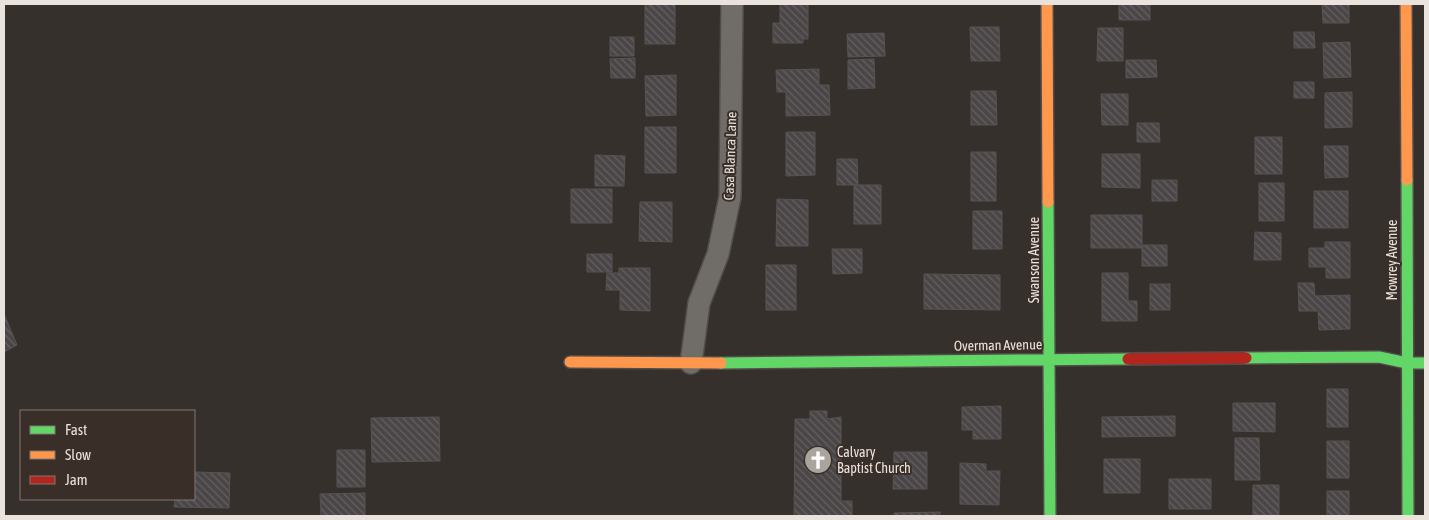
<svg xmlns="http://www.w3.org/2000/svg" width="1429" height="520" font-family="'Asap Condensed',sans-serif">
  <defs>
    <pattern id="building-back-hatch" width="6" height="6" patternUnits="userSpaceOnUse" patternTransform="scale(1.25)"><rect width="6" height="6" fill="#4a4546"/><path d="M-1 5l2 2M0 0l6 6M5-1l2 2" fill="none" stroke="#646060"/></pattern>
  </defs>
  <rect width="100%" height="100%" fill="#36302c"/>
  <!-- building -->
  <path fill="url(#building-back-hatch)" stroke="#575352" d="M645,4H675V44H645Z
    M780,4H808V39H803V43H773V23H780Z
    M1119,4H1150V20H1119Z
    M1313,4H1349V23H1323L1322,4Z
    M970,27H999L1000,61H971Z
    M1098,28H1123V61H1097Z
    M1294,32H1314L1315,48H1294Z
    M884,33L885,56L848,57L847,34Z
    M610,37H634V56H610Z
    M1350,42L1351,77L1324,78L1323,43Z
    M635,58V78H611L610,59Z
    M874,59L875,88L848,89V60Z
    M1126,60H1156L1157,77L1126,78Z
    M819,69V85H829L830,115L786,116V92H777L776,70Z
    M676,75V115L646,116L645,76Z
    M1294,82H1314V98H1294Z
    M971,91H996L997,125H971Z
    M1352,92V127L1325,128V93Z
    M1101,94H1128V125H1102Z
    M1137,123H1159L1160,142H1137Z
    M645,127H676V173H645Z
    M786,132H815V175L786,176Z
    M1255,137H1282V174H1255Z
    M1324,146H1348V177L1325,178Z
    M971,152H996V201H971Z
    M1102,154H1140V188L1102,187Z
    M595,155L625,156L624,186H595Z
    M837,159H857L858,185H837Z
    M1152,180H1177V201H1152Z
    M1259,183H1284V221H1259Z
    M854,185H881V224H854Z
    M571,189H612V223H571Z
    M1314,191H1348V228H1314Z
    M777,199L808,200V246H776Z
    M640,202H672V242L639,241Z
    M973,211H1002V249H973Z
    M1091,215H1142V248H1091Z
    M1255,232L1281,233V260H1254Z
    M1325,242H1350V278H1326V267H1309V248H1325Z
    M1142,245H1167V266H1142Z
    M832,249H862V273L833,274Z
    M587,254H612V272H587Z
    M766,265H796V310H766Z
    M619,268H650V311L620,310V290H606L607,273H619Z
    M1102,273H1128V301H1137V321H1102Z
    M924,274L1000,275V310L924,309Z
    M1298,283H1314L1315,296L1350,295V329L1319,330L1318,311H1299Z
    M1150,284H1170V310H1150Z
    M4,314L17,345L4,352Z
    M1327,389H1348V427H1327Z
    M1233,403H1275V432L1233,431Z
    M1001,406V439H973V430H962V407Z
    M810,411H827V419L841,417V501H852V516H794L795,419H810Z
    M1175,416V436L1102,437V417Z
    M439,417L440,461L372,462L371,418Z
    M1235,438H1259L1260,480H1235Z
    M1327,441H1349V478H1327Z
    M337,450H365V487H337Z
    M894,452H927V489H893Z
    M1104,459H1140V493H1104Z
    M960,463L986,464V471H1000L999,505L960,504Z
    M194,472L230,473L229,508L174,507L175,499H194Z
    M1169,479H1211V509H1169Z
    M1253,485H1279V515H1253Z
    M1327,491H1349V516H1327Z
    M365,493V516H321L320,494Z
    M940,512V516H894V513Z"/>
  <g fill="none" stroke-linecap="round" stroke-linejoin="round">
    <!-- street casing -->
    <g stroke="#524d4a" stroke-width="24">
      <path id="street" d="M691,363L699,303L718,254L730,197L732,4"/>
    </g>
    <!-- fast casing -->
    <g stroke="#524d4a" stroke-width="14">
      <path id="fast" d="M1407,180L1408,516
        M1048,202L1050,516
        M1246,358L1379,357L1407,363H1425
        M721,363L1128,359"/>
    </g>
    <!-- slow casing -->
    <g stroke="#524d4a" stroke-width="14">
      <path id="slow" d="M1047,4L1048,202
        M1406,4L1407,180
        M570,362L721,363"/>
    </g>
    <!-- jam casing -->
    <g stroke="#524d4a" stroke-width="14">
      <path id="jam" d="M1128,359L1246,358"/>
    </g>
    <!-- street -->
    <use href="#street" stroke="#706c68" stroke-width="21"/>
    <!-- fast -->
    <use href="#fast" stroke="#63d668" stroke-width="11"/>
    <!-- slow -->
    <use href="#slow" stroke="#ff974d" stroke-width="11"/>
    <!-- jam -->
    <use href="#jam" stroke="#b3261e" stroke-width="11"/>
  </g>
  <!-- icons -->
  <defs>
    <g id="church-disc" transform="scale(1.4375)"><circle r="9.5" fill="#aaa49f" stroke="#3a2f28"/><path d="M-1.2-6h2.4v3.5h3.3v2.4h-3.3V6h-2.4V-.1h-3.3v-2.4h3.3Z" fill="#fff"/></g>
  </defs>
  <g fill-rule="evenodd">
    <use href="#church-disc" x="818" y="460"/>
  </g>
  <g text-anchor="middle" stroke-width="4" stroke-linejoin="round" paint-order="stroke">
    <!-- street labels -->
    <g font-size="14" fill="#e9e2dd" stroke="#3a2f28">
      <text transform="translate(730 156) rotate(-88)" y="5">Casa Blanca Lane</text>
      <text transform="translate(1034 260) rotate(-90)" y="5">Swanson Avenue</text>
      <text transform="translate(1392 260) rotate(-90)" y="5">Mowrey Avenue</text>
      <text transform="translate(998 345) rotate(-1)" y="5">Overman Avenue</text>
    </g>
    <!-- poi labels -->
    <g font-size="14" fill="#e9e2dd" stroke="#3a2f28" text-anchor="start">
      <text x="837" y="457">Calvary<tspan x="837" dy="16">Baptist Church</tspan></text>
    </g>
  </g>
  <!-- border -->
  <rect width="1429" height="520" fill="none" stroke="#e9e2dd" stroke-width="10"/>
  <!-- legend -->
  <rect x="20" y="410" width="175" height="90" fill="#3a2f28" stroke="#807770"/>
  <rect x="30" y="426" width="25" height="8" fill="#63d668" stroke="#807770"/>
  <text x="65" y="435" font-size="15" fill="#e9e2dd">Fast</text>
  <rect x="30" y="451" width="25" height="8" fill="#ff974d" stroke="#807770"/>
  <text x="65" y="460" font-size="15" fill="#e9e2dd">Slow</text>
  <rect x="30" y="476" width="25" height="8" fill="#b3261e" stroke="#807770"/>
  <text x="65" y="485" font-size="15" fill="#e9e2dd">Jam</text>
</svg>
